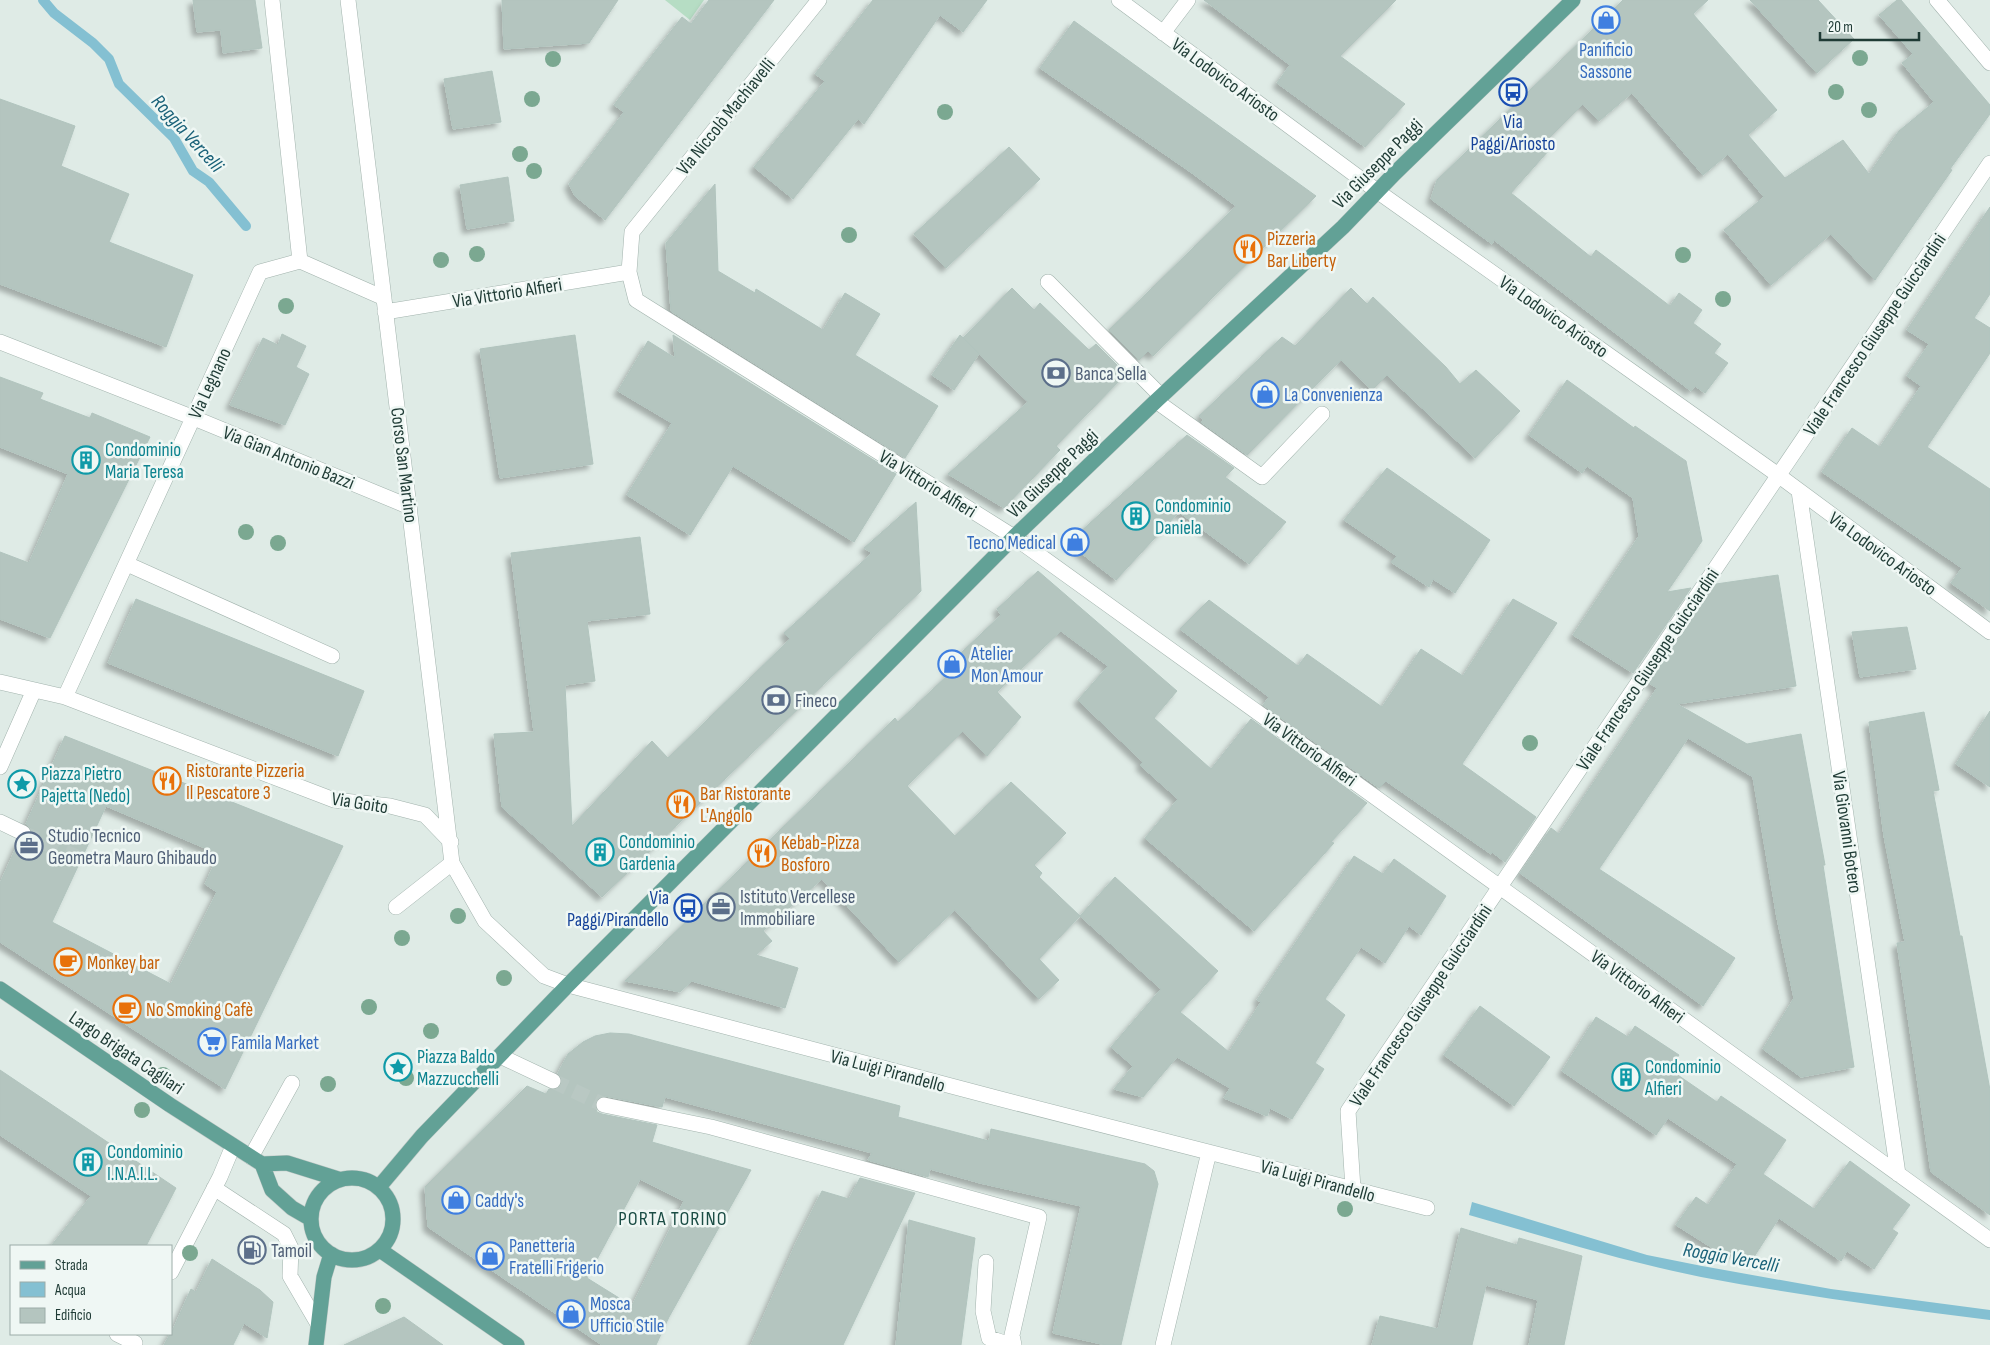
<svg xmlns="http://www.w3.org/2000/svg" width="1990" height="1345" font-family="'Sofia Sans Condensed',sans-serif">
  <defs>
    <filter id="shadow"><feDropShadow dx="-4.5" dy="4.5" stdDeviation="2.5" flood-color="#0004"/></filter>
  </defs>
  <rect width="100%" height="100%" fill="#dfebe6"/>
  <!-- green -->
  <path fill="#b6ddc4" d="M665,0H704L690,20Z"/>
  <!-- water -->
  <path fill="#84c0d2" d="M1472,1202L1647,1255L1702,1266L1831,1289L1990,1310V1320C1893,1308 1797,1295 1701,1277C1622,1261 1546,1237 1469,1215Z"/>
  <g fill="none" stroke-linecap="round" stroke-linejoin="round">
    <!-- stream -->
    <path stroke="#84c0d2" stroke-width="10" d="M43,0L54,13L93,43L109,59L119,84L174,138L193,171L209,182L246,226"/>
  </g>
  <!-- building -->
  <path fill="#b4c5bf" stroke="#b1c4be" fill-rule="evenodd" filter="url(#shadow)" d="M193,0H255L262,48L223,53L221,30L197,32Z
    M502,0H618L589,43L504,49Z
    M709,0H774L605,220L575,196L569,184L624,112L614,105L636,76L682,17L691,24Z
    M873,0H987L963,32L940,15L864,124L858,119L793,199L754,167L825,81L815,74Z
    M1204,0H1396L1340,56L1405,104L1365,147L1277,83L1290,65Z
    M1623,0H1708L1693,14L1777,110L1748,135L1785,178L1843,140L1869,174L1899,131L1934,102L1902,63L1913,54L1879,15L1897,0H1901L1990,105V114L1950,169L1952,170L1875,280L1831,234L1771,285L1724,230L1764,197L1728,154L1703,175L1632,93L1599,121L1583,104L1544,143L1550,149L1511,193L1591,257L1596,250L1670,306L1679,293L1702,310L1693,323L1721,344L1714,353L1728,363L1705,393L1695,386L1691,391L1494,240L1492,244L1431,199L1437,180Z
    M1750,0H1818L1854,39L1817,73Z
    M1074,21L1316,196L1153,356L1148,351L1139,360L1109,330L1236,206L1192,173L1040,68Z
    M492,71L501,122L453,129L444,79Z
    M0,99L75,126L61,166L129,194L109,242L193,275L166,347L0,284Z
    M1009,147L1040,179L946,268L914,234Z
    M508,177L514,221L467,229L460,185Z
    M715,184L718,271L755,293L756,289L823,330L845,293L880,314L855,355L938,406L905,458L671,311L666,243Z
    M1990,207V294L1974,318L1990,328V353L1927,447L1990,489V611L1951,583L1962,568L1822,472L1852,428L1880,447L1921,386L1907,376L1929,344L1907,330Z
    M1012,288L1034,310L1040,303L1089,350L1096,344L1126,374L1056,446L1060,450L1004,508L948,474L1028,402L963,338Z
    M1351,288L1367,304L1373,297L1446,367L1460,384L1476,370L1520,411L1475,458L1387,375L1372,390L1341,360L1247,455L1201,422L1204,420L1199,416L1282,337L1295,346Z
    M282,334L306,346L296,367L309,374L285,425L230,405L263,338L278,345Z
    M575,335L593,464L500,478L480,349Z
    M673,335L896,474L854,542L733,466L690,535L627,495L672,423L618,391L648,341L675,358Z
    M960,335L979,354L954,390L932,375Z
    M0,377L43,393L40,399L90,418L92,413L150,437L50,638L0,619V552L29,563L68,474L0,447Z
    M1567,380L1634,428L1635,426L1686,461L1702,541L1667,592L1691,588L1633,673L1573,635L1639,536L1633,498L1587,466L1582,473L1529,435Z
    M1187,435L1234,468L1225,477L1286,522L1249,564L1179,512L1116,580L1068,543Z
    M1387,468L1490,540L1455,593L1433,579L1429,587L1391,562L1397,556L1344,520Z
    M916,502L921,591L602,897L502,807L494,734L534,732L511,553L640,537L650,614L587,621L595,681L565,685L572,826L652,741L668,758L790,639L784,633L872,553L864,548Z
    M1038,571L1177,691L1154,718L1211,769L1251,719L1367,803L1331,842L1334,843L1254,931L1145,838L1178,799L1140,765L1143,762L1078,700L1108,666L1061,631L997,692L1021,717L987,756L963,731L907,786L955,836L1011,782L1066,833L1034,865L1042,873L1039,877L1080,916L1039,959L1059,980L1039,999L955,910L899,962L822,879L763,931L772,941L756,955L798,968L785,1008L692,981L680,992L625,981L895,718L898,722L951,672L946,667L1001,615L997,609Z
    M1778,575L1796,686L1677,704L1747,744L1801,734L1825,865H1823L1854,1067L1801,1077L1763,1049L1794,998L1777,918L1753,777L1688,738L1599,869L1735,958L1703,1006L1520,873L1551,828L1559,834L1657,688L1649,683L1716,584Z
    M136,599L364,691L338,756L108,663Z
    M1513,599L1557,623L1462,764L1536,817L1505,862L1492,852L1491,854L1386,781L1379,788L1263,705L1269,697L1180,629L1209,600L1298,666L1307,654L1382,707L1421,649L1463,676Z
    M1907,627L1916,669L1860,677L1852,632Z
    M1990,711V787L1956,764Z
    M1924,712L1939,790L1933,791L1960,936H1962L1990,1090V1215L1931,1172L1897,943L1905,942L1884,836L1869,722Z
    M65,736L343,846L225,1089L0,942V883L19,841H28L32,837L31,828L26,824ZM106,806L219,854L205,884L217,892L171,984L52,922Z
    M1354,856L1383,874L1394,859L1446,896L1421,935L1409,926L1385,963L1361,947L1325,999L1345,1015L1315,1063L1324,1069L1292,1119L1270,1108L1267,1116L1224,1098L1230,1088L1177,1057L1143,1097L1114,1089L1133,1066L1111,1047L1161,989L1080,916L1115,877L1218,971L1180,1012L1229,1052L1261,1002L1257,1000Z
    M1480,1006L1550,1057L1514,1106L1444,1055Z
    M1596,1017L1628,1037L1635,1026L1679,1055L1669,1069L1717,1102L1721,1096L1786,1140L1763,1174L1814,1209L1850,1161L1910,1205L1892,1229L1898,1233L1874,1269L1847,1251L1841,1261L1779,1218L1752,1260L1738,1252L1722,1254L1676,1225L1696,1197L1708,1205L1737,1164L1668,1118L1656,1135L1562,1071Z
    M610,1033L629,1034L900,1106L898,1117L989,1141L991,1129L1145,1164L1154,1171L1158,1184L1121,1345H1106L1053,1333L1081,1206L980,1183L930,1169L928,1177L868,1160L872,1153L665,1097L662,1107L605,1096L597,1099L595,1107L597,1112L602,1114L657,1125L652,1142L751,1170L669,1317L656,1345H602L428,1227L425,1187L527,1086L546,1094L549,1089H558L562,1081L558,1073L568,1054L583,1042L595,1036ZM640,1179L684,1201L632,1306L587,1278Z
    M0,1070L176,1188L146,1246H51L91,1196L0,1135Z
    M860,1178L915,1193L843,1345H751L796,1243L822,1191L849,1199Z
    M909,1220L975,1238L961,1345H896Z
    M1461,1228L1517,1245L1519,1238L1582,1256L1564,1345H1529L1538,1300L1486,1285L1472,1345H1372L1380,1316L1438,1329Z
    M212,1259L260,1290L273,1302L267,1338L244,1323L233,1345H164L170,1334H171L191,1289L196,1292Z
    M404,1317L443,1345H344Z"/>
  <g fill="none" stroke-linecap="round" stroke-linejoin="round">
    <!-- minor-tunnel -->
    <path stroke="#b9c8c3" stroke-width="15" stroke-dasharray="15 8" stroke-linecap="butt" d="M23,833L81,859
      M553,1081L604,1105"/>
    <!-- minor casing -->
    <g stroke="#a2b3ad" stroke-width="16">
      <path id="minor" d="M272,0L300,261
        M348,0L452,863L485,921L544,976L568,985L993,1097L1427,1208
        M819,0L632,232L629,272L636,300L1014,537L1990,1240
        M1119,0L1377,191L1778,475L1990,632
        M1937,0L1990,63
        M1163,33L1188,0
        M1048,282L1161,396
        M385,312L629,272
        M0,342L194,418L410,507
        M1156,401L1262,477L1322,414
        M1799,491L1898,1174
        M127,564L332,656
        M0,682L65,697L334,800L390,806L425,815L451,842
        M65,697L260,272L300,261L384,298
        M0,767L34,690
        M0,822L23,833
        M396,907L452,863
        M500,1056L553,1081
        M604,1105L711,1127L1039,1217L1012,1335L1014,1345
        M251,1157L292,1083
        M214,1188L284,1234L291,1248L290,1276L318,1324
        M1353,1189L1348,1111L1990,163
        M986,1262L983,1311L989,1338L1011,1345
        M171,1272L220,1177L233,1146
        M117,1334L135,1343
        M1163,1345L1209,1152"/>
    </g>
    <!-- major casing -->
    <g stroke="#c0c8c6" stroke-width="16">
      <path id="major" d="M0,989L170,1105L262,1164L287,1163L338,1179
        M262,1164L272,1190L292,1208L311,1219
        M311 1219a41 41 0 1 1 82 0a41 41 0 1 1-82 0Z
        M379,1187L422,1136L568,985L1014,537L1156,401L1343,227L1395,173L1573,0
        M380,1250L517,1345
        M316,1345L324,1277L331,1254"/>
    </g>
    <!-- minor -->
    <use href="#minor" stroke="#fff" stroke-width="15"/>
    <!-- major -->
    <use href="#major" stroke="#62a196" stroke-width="15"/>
  </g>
  <!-- trees -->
  <g fill="#7ba891">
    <circle cx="1860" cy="58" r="8"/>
    <circle cx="553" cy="59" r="8"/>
    <circle cx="1836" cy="92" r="8"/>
    <circle cx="532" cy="99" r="8"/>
    <circle cx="1869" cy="110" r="8"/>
    <circle cx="945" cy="112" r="8"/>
    <circle cx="520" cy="154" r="8"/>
    <circle cx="534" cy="171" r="8"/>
    <circle cx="849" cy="235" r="8"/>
    <circle cx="477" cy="254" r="8"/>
    <circle cx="1683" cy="255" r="8"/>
    <circle cx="441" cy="260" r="8"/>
    <circle cx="1723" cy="299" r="8"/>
    <circle cx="286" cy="306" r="8"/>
    <circle cx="246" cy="532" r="8"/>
    <circle cx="278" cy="543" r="8"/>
    <circle cx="1530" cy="743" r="8"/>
    <circle cx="458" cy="916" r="8"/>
    <circle cx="402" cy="938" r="8"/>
    <circle cx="504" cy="978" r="8"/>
    <circle cx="369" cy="1007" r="8"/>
    <circle cx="431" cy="1031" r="8"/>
    <circle cx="163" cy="1075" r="8"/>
    <circle cx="406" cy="1078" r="8"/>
    <circle cx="328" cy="1084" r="8"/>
    <circle cx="142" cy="1110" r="8"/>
    <circle cx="1345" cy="1209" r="8"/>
    <circle cx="190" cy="1253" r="8"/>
    <circle cx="383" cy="1306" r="8"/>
  </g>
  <!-- icons -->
  <defs>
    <g id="shop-ring" transform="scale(1.4375)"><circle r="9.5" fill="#eff7f4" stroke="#3f7fe0" stroke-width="1.5"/><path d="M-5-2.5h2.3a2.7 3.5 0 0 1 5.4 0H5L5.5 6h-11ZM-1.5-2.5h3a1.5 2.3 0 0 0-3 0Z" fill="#3f7fe0"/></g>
    <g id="bus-ring" transform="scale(1.4375)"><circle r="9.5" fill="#eff7f4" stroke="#1a4fb4" stroke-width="1.5"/><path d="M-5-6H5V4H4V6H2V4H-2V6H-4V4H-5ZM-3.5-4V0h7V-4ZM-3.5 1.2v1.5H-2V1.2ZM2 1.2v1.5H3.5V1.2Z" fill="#1a4fb4"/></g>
    <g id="restaurant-ring" transform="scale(1.4375)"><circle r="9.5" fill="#eff7f4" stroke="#e8710a" stroke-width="1.5"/><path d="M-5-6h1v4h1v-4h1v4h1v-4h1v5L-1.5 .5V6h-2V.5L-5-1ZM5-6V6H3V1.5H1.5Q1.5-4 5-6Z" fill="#e8710a"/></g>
    <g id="bank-ring" transform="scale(1.4375)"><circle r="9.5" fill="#eff7f4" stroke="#5c6f8a" stroke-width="1.5"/><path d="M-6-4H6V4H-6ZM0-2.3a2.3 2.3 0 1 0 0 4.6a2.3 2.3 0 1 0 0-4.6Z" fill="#5c6f8a"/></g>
    <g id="building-ring" transform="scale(1.4375)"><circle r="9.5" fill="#eff7f4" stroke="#0f9aa8" stroke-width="1.5"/><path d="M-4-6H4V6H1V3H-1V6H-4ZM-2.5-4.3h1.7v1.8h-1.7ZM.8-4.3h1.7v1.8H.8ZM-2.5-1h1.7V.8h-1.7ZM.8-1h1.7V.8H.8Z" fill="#0f9aa8"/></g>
    <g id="sight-ring" transform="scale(1.4375)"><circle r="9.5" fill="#eff7f4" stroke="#0f9aa8" stroke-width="1.5"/><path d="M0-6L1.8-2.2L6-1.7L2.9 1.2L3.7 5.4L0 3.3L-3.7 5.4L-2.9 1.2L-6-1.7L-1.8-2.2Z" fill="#0f9aa8"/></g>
    <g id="office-ring" transform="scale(1.4375)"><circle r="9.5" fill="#eff7f4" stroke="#5c6f8a" stroke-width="1.5"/><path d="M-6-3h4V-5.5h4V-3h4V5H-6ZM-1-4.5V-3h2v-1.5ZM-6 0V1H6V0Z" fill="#5c6f8a"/></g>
    <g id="cafe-ring" transform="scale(1.4375)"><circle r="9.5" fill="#eff7f4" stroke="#e8710a" stroke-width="1.5"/><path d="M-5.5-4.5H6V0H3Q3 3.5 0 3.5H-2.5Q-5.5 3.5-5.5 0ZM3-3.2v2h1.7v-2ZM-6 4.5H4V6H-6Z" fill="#e8710a"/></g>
    <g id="supermarket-ring" transform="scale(1.4375)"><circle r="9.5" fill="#eff7f4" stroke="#3f7fe0" stroke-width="1.5"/><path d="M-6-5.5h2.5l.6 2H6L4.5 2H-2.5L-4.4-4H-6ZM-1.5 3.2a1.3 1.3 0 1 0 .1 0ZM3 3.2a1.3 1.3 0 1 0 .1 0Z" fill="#3f7fe0"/></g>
    <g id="fuel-ring" transform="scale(1.4375)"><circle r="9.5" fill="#eff7f4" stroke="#5c6f8a" stroke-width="1.5"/><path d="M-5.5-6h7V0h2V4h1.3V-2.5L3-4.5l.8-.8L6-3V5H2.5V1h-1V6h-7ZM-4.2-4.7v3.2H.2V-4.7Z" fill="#5c6f8a"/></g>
  </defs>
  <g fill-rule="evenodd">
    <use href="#shop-ring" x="1606" y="20"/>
    <use href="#bus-ring" x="1513" y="92"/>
    <use href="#restaurant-ring" x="1248" y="249"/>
    <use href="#bank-ring" x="1056" y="373"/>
    <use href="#shop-ring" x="1265" y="394"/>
    <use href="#building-ring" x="86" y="460"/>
    <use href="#building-ring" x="1136" y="516"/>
    <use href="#shop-ring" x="1075" y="542"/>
    <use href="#shop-ring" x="952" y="664"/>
    <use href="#bank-ring" x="776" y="700"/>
    <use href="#restaurant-ring" x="167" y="781"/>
    <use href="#sight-ring" x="22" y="784"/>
    <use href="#restaurant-ring" x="681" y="804"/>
    <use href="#office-ring" x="29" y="846"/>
    <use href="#building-ring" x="600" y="852"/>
    <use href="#restaurant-ring" x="762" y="853"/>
    <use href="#office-ring" x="721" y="907"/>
    <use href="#bus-ring" x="688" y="908"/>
    <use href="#cafe-ring" x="68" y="962"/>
    <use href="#cafe-ring" x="127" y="1009"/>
    <use href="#supermarket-ring" x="212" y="1042"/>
    <use href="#sight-ring" x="398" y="1067"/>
    <use href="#building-ring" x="1626" y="1077"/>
    <use href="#building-ring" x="88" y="1162"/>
    <use href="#shop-ring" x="456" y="1200"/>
    <use href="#fuel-ring" x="252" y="1250"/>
    <use href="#shop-ring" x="490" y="1256"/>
    <use href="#shop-ring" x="571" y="1314"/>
  </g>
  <g text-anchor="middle" stroke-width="5" stroke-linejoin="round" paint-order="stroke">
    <!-- shop labels -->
    <g font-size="19" fill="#366cbe" stroke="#eff7f4" text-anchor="start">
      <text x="1606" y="56" text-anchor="middle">Panificio<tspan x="1606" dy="22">Sassone</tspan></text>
      <text x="1284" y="401">La Convenienza</text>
      <text x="1056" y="549" text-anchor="end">Tecno Medical</text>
      <text x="971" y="660">Atelier<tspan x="971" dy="22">Mon Amour</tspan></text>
      <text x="231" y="1049">Famila Market</text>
      <text x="475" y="1207">Caddy's</text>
      <text x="509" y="1252">Panetteria<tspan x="509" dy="22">Fratelli Frigerio</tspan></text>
      <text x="590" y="1310">Mosca<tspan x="590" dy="22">Ufficio Stile</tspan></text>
    </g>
    <!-- street labels -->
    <g font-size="19" fill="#1f3b35" stroke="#eff7f4">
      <text transform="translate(1226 79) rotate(36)" y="7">Via Lodovico Ariosto</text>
      <text transform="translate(725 116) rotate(-51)" y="7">Via Niccolò Machiavelli</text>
      <text transform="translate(1377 163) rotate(-45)" y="7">Via Giuseppe Paggi</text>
      <text transform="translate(507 292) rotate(-9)" y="7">Via Vittorio Alfieri</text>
      <text transform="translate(1554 316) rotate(35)" y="7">Via Lodovico Ariosto</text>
      <text transform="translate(1874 334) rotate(-56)" y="7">Viale Francesco Giuseppe Guicciardini</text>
      <text transform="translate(209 383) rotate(-65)" y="7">Via Legnano</text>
      <text transform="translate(289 457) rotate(22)" y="7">Via Gian Antonio Bazzi</text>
      <text transform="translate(405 465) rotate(83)" y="7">Corso San Martino</text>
      <text transform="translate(1052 473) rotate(-44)" y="7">Via Giuseppe Paggi</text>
      <text transform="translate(928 483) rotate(32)" y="7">Via Vittorio Alfieri</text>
      <text transform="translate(1883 553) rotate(36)" y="7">Via Lodovico Ariosto</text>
      <text transform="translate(1647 669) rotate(-56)" y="7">Viale Francesco Giuseppe Guicciardini</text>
      <text transform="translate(1310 749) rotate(36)" y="7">Via Vittorio Alfieri</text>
      <text transform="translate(360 802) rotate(9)" y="7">Via Goito</text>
      <text transform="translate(1848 832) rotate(82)" y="7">Via Giovanni Botero</text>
      <text transform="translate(1638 986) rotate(36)" y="7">Via Vittorio Alfieri</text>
      <text transform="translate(1420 1005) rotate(-56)" y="7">Viale Francesco Giuseppe Guicciardini</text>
      <text transform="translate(127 1052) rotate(34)" y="7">Largo Brigata Cagliari</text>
      <text transform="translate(888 1070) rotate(15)" y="7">Via Luigi Pirandello</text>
      <text transform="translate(1318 1180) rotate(15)" y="7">Via Luigi Pirandello</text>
    </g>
    <!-- transit labels -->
    <g font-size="19" fill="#164399" stroke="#eff7f4">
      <text x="1513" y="128">Via<tspan x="1513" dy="22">Paggi/Ariosto</tspan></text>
      <text x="669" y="904" text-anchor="end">Via<tspan x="669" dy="22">Paggi/Pirandello</tspan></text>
    </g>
    <!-- food labels -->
    <g font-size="19" fill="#c56008" stroke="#eff7f4" text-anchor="start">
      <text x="1267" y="245">Pizzeria<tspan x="1267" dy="22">Bar Liberty</tspan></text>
      <text x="186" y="777">Ristorante Pizzeria<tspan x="186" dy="22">Il Pescatore 3</tspan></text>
      <text x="700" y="800">Bar Ristorante<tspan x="700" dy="22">L'Angolo</tspan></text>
      <text x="781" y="849">Kebab-Pizza<tspan x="781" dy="22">Bosforo</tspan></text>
      <text x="87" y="969">Monkey bar</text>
      <text x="146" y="1016">No Smoking Cafè</text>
    </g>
    <!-- service labels -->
    <g font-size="19" fill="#4e5e75" stroke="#eff7f4" text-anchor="start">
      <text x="1075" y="380">Banca Sella</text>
      <text x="795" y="707">Fineco</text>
      <text x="48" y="842">Studio Tecnico<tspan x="48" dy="22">Geometra Mauro Ghibaudo</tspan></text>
      <text x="740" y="903">Istituto Vercellese<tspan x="740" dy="22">Immobiliare</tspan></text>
      <text x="271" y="1257">Tamoil</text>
    </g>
    <!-- culture labels -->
    <g font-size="19" fill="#0d838f" stroke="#eff7f4" text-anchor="start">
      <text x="105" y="456">Condominio<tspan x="105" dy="22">Maria Teresa</tspan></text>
      <text x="1155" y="512">Condominio<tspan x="1155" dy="22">Daniela</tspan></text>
      <text x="41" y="780">Piazza Pietro<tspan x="41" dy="22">Pajetta (Nedo)</tspan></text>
      <text x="619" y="848">Condominio<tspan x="619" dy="22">Gardenia</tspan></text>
      <text x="417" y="1063">Piazza Baldo<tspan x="417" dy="22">Mazzucchelli</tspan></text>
      <text x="1645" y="1073">Condominio<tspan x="1645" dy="22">Alfieri</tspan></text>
      <text x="107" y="1158">Condominio<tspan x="107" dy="22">I.N.A.I.L.</tspan></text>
    </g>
    <!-- water labels -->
    <g font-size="20" font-style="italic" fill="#196178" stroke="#eff7f4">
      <text transform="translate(188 133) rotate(48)" y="7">Roggia Vercelli</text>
      <text transform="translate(1731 1257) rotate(10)" y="7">Roggia Vercelli</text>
    </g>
    <!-- neighbourhood labels -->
    <g font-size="20" letter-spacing="1" fill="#1b4d45" stroke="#eff7f4">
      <text x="673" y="1225">PORTA TORINO</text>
    </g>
  </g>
  <!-- legend -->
  <rect x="10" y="1245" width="162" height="90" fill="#eff7f4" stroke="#9caca8"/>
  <rect x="20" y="1261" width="25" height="8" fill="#62a196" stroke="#9caca8"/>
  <text x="55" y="1270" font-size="15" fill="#1f3b35">Strada</text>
  <rect x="20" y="1282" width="25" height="15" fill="#84c0d2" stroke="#9caca8"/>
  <text x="55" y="1295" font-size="15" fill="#1f3b35">Acqua</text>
  <rect x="20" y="1308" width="25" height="15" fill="#b4c5bf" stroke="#9caca8"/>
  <text x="55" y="1320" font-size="15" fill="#1f3b35">Edificio</text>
  <!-- scale -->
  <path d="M1820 32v8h99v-8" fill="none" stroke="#1f3b35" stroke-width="2.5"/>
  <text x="1828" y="32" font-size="15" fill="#1f3b35" stroke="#eff7f4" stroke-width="4" paint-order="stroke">20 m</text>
</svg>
